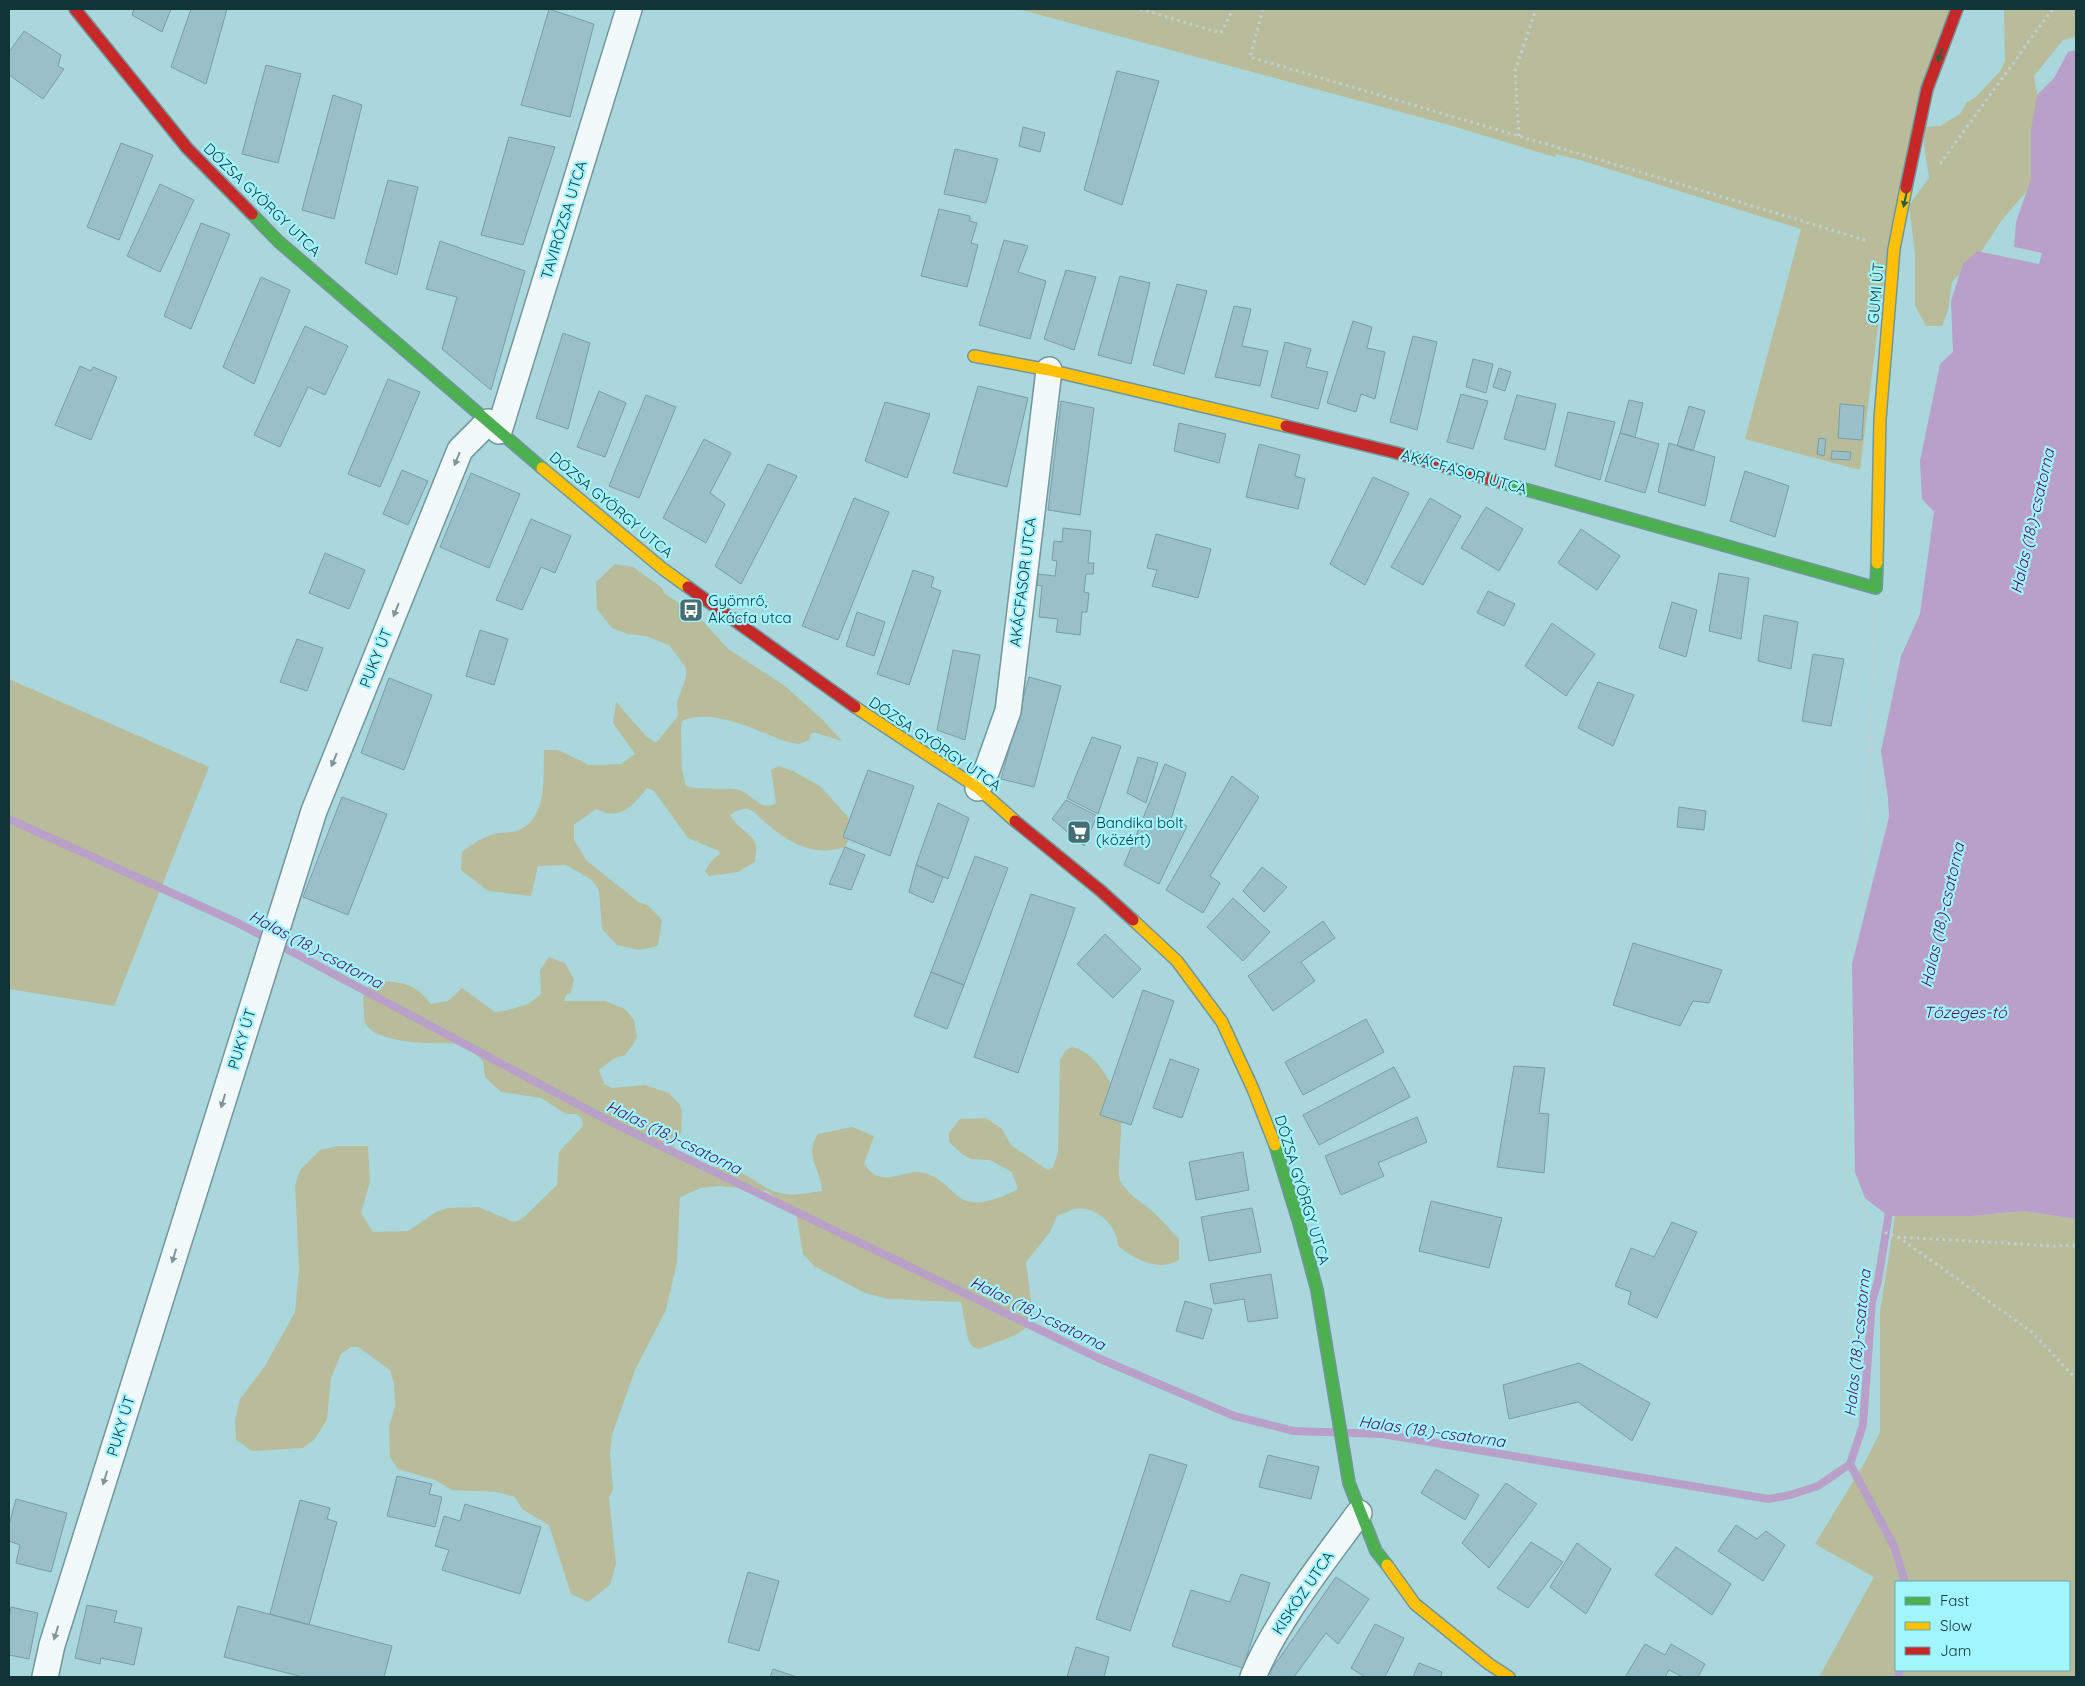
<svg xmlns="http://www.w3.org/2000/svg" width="2085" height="1686" font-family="Quicksand,sans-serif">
  <rect width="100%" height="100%" fill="#aad7dc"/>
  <!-- green -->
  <path fill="#b8bc9a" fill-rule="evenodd" d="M1018,9H1957L1887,254L1860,470L1745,439L1801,229L1580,160L1556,154L1555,157L1449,125Z
    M2004,9H2076V37L2063,40L2034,76L2049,165L2002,220L1981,252L1952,282L1948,310L1942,326H1926L1915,305V254L1909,205L1929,178L1924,145L1925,127L1940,126L1960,114L1967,102L1976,97L2001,70L2005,61Z
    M615,564L633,567L662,588L664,593L700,618L728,649L785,686L823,720L842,741L816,733H811L809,740L799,744L787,742C756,731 714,707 682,721L681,727L682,770L686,786C702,791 731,786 742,791C754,797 763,812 776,803L771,770L778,766L793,771L820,786L848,817L852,832L845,847C815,857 790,844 767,824C762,820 755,811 748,809C742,808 735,812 730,815C736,828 755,835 756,846C757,851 755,857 755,862L738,872L709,876L705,871L712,860L720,854L719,851L688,838L654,791L647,788C633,805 621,822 596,809L574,825V840L587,861L640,903L648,905L662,920L658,946L639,950L617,945L602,929L599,890L592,880L566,865L538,866L531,896L488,891L461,870L462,852C472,844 486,835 499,833C505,832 513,833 519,830C548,817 543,777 544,750H558L589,765L621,764L635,754L613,723L616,702L646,736L656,743L678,716L677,702L686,677V668L669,645L646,636L628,634L612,628L597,609L596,582Z
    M9,679L209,767L114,1006L9,989Z
    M549,957L565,963L574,979L571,993L566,995L564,1001H605L625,1009L634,1020L637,1037L632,1046L625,1055L613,1059L599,1070L604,1084L612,1088L645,1085L669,1093L680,1105L682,1114L681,1133L673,1146C684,1167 719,1165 739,1172C752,1177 763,1188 776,1192C791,1197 807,1193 822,1191C821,1168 803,1156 818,1134L852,1127L874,1136L864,1164C867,1167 871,1173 875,1175C892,1183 908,1168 925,1173C939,1177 948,1188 959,1197C976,1209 998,1198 1015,1191L1018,1189L1012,1172L990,1160L971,1159L962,1154L949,1142V1133L960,1119L986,1118L1002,1129L1011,1145L1048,1170L1053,1167L1058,1152L1060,1060L1065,1051L1072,1047C1102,1054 1119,1095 1121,1122C1122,1135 1117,1171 1120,1180C1126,1194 1142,1202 1152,1211C1162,1220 1170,1230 1179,1239V1260C1157,1272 1137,1260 1118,1246C1118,1227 1097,1205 1075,1209C1069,1210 1063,1214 1057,1216L1050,1232L1026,1262L1034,1322L1016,1335L979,1349L972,1346L968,1339L961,1302L888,1299L865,1293L814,1266L803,1254L796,1213L767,1191L719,1186L701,1188L680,1197L677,1262L666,1310L635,1370L612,1435L610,1454L613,1490L609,1497L616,1564L610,1585L588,1602L571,1594L549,1525L522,1509L515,1497L497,1492L452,1490L435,1480L398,1469L390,1457L389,1427L395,1406L394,1383L390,1370L358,1347H351L341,1354L331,1378L327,1419L315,1439L303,1448L252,1451L236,1440L235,1420L240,1399L265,1366L295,1312L299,1268L295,1185L300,1170L320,1150L338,1146H368L370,1182L361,1213L373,1232L408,1231L436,1212L448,1208L478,1207L514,1222L523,1218L557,1185L559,1152L583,1126L582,1119L577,1114H566L541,1098L501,1092L485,1077L483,1061L464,1044C441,1043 377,1046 365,1023C364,1021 364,1015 364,1012C362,992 363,992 378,980C404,984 413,981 431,1004L448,1001L462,988L495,1012C510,1010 530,1006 541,994L540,970Z
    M2024,1211L2076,1219V1677H1819L1874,1577L1815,1544L1865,1462L1880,1432V1312L1895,1216H1972ZM1896,1582H2069V1670H1896Z"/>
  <!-- water -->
  <path fill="#b9a0c8" d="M2076,50V1219L2024,1211L1972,1216H1888L1865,1198L1855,1172L1852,964L1889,817L1888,798L1881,751L1901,656L1920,614L1934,512L1922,499L1920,461L1940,364L1953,352L1951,301L1963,264L1977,251L2039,264L2042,253L2014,247L2016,222L2031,179V130L2037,95L2054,78L2068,52Z"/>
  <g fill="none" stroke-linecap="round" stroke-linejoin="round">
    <!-- stream -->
    <path stroke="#b9a0c8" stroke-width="8" d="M9,819L238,923L609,1121L1098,1358L1234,1416L1294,1431L1382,1434L1769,1499L1790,1495L1818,1486L1850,1464L1863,1425L1872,1301L1878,1281L1890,1206
      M1850,1464L1894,1546L1905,1582
      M1898,1677L1900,1670"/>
  </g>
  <!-- building -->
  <path fill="#99bfc8" stroke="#7b9da5" d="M134,9H171L162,32L132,15Z
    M191,9H227L206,84L171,67Z
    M549,9L594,24L570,117L521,105Z
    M24,31L61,55L58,66L64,69L43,99L9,75V52Z
    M266,65L301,74L278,163L242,154Z
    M1117,71L1159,81L1122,205L1084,190Z
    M333,95L362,105L334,219L302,210Z
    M1023,127L1045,133L1040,152L1019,146Z
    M509,137L555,147L523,245L481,235Z
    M121,143L153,155L119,240L87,227Z
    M955,149L998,159L986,203L944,194Z
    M388,180L418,187L397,275L365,263Z
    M160,184L194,200L160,272L127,256Z
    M939,209L970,216V221L977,223L971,243L978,245L967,287L921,276Z
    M201,223L230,234L191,329L164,316Z
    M1004,240L1028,246L1018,272L1046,281L1030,339L979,325Z
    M440,241L525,271L491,390L442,349L457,297L426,289Z
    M1066,270L1096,277L1074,350L1044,339Z
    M1120,276L1150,283L1131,364L1098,355Z
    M261,277L290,290L254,384L223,367Z
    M1177,284L1207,291L1184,374L1153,365Z
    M1234,306L1251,309L1242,346L1268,351L1260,386L1215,377Z
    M1353,321L1372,327L1367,348L1385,352L1375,399L1361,394L1356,412L1327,403Z
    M305,326L348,346L325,395L308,387L280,447L254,435Z
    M563,333L590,343L568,429L536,418Z
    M1413,336L1437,342L1417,430L1390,422Z
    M1285,342L1311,349L1306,367L1328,372L1318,409L1271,397Z
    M1473,359L1493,364L1486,393L1466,387Z
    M80,366L91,371L93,367L117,377L91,440L55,425Z
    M1499,368L1511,372L1505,391L1493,387Z
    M388,379L420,392L380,487L348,474Z
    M978,386L1028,398L1007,487L953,473Z
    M599,391L626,403L605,457L577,447Z
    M1461,394L1488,401L1473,449L1447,442Z
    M646,395L676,407L639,498L609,486Z
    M1517,395L1556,404L1545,450L1504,439Z
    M1629,400L1643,403L1635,437L1620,433Z
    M1061,401L1094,408L1080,515L1048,510Z
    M885,402L930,414L907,478L865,461Z
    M1840,404L1864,406L1862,440L1838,438Z
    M1689,406L1705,411L1693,451L1677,446Z
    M1568,412L1615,422L1600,480L1555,466Z
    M1179,423L1226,434L1219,463L1174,451Z
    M1620,433L1659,444L1645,493L1605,481Z
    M1819,438L1826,439L1824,456L1817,454Z
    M704,439L731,453L710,493L725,504L706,543L663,518Z
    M1669,443L1715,457L1705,506L1658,492Z
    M1259,444L1300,455L1295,476L1305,479L1298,509L1246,497Z
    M1832,451L1851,452L1850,460L1831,459Z
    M768,464L797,476L741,584L715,566Z
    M402,470L428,481L408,525L383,514Z
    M1745,471L1789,486L1775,537L1730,521Z
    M471,473L520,494L489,568L440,547Z
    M1373,477L1409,493L1365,585L1330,564Z
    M854,498L889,512L838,640L802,626Z
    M1430,498L1461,516L1423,585L1391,567Z
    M1486,507L1523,529L1499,571L1461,548Z
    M531,519L571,536L555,573L541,567L522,610L496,600Z
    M1063,528L1091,531L1088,563H1094L1093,574H1086L1084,592L1089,593L1087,612H1082L1080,635L1056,632L1058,619L1039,617L1042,586L1037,585L1038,574L1055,576L1057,561L1052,560L1054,541L1062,542Z
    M1581,529L1620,556L1597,590L1558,563Z
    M1156,534L1211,549L1198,598L1152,586L1157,570L1147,568Z
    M325,553L365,570L349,609L309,593Z
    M913,570L934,577L931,587L941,591L909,685L877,674Z
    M1719,573L1749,578L1741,639L1709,631Z
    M1488,591L1515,604L1504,626L1477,613Z
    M1672,602L1697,610L1686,657L1659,648Z
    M857,612L885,622L874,656L846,646Z
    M1764,615L1798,622L1791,669L1758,661Z
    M1552,623L1595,654L1566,696L1525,666Z
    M480,630L508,639L494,685L466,676Z
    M297,639L323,648L307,691L280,682Z
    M953,650L980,655L965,740L937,730Z
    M1813,654L1844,659L1831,726L1802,721Z
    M1029,677L1061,686L1034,787L1001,779Z
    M389,678L432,695L404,770L361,753Z
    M1598,682L1634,695L1613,746L1578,728Z
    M1092,737L1121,746L1098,814L1067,798Z
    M1138,757L1158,763L1146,803L1127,793Z
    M1165,764L1186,773L1171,819L1187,826L1159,884L1124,865Z
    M868,770L914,786L890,856L843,837Z
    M1232,776L1259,797L1210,876L1220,883L1203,913L1166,890Z
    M342,797L387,814L348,915L303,897Z
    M1066,800L1097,816L1084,846L1052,819Z
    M938,803L969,818L948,879L916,865Z
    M1679,807L1706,811L1704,830L1677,827Z
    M845,847L865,855L851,890L829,884Z
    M975,856L1008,868L964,985L931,972Z
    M916,865L943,877L933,903L909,892Z
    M1262,867L1287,887L1264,912L1243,891Z
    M1031,894L1075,908L1018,1073L974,1057Z
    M1233,898L1270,932L1243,961L1207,927Z
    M1323,921L1335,938L1301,962L1315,981L1273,1011L1248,976Z
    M1105,934L1141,969L1113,998L1077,964Z
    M1633,943L1722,970L1709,1003L1693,1001L1680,1026L1613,1005Z
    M931,972L964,985L947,1029L914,1016Z
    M1143,990L1174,1001L1131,1125L1100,1115Z
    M1366,1019L1384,1052L1303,1095L1285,1062Z
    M1170,1059L1199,1069L1182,1118L1153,1108Z
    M1514,1066L1545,1068L1539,1113L1549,1114L1544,1173L1497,1167Z
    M1394,1067L1410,1097L1319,1145L1303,1115Z
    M1417,1117L1427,1142L1378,1163L1384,1176L1341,1195L1325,1156Z
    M1243,1152L1249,1190L1196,1200L1189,1162Z
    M1431,1201L1502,1218L1489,1268L1419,1251Z
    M1252,1208L1261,1252L1209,1261L1201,1217Z
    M1672,1222L1697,1232L1657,1318L1628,1304L1631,1292L1615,1286L1631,1248L1654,1257Z
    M1271,1274L1278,1318L1248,1322L1244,1299L1214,1304L1210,1284Z
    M1185,1301L1212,1309L1203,1339L1176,1331Z
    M1579,1363L1650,1403L1632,1441L1578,1402L1509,1419L1503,1385Z
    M1150,1454L1187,1465L1130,1631L1096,1619Z
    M1268,1455L1319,1467L1311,1499L1259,1487Z
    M1436,1469L1479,1495L1465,1520L1421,1493Z
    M397,1476L432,1484L429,1494L442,1497L435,1527L387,1516Z
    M1506,1483L1537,1504L1489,1568L1462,1543Z
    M16,1499L67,1513L51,1572L16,1563L20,1545L9,1541V1525Z
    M300,1500L330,1508L327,1519L337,1522L309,1625L270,1614Z
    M465,1504L541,1527L520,1594L442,1570L449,1550L435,1546L444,1516L460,1521Z
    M1736,1525L1757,1539L1766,1531L1785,1545L1763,1581L1718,1551Z
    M1531,1542L1563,1562L1528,1608L1497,1588Z
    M1577,1543L1611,1569L1586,1614L1550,1587Z
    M1676,1547L1731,1584L1712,1615L1655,1575Z
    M748,1572L779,1581L759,1651L728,1642Z
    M1241,1574L1270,1583L1243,1668L1172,1646L1191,1590L1230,1602Z
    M1336,1577L1369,1599L1338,1644L1326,1633L1294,1677H1273L1269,1673Z
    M87,1605L117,1611L114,1622L142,1628L134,1665L101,1658L100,1664L75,1658Z
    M238,1606L392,1646L384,1677H303L224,1657Z
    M11,1607L38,1613L29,1659L9,1655V1618Z
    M1375,1624L1404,1638L1385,1677H1365L1351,1668Z
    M1645,1644L1665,1655L1671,1644L1705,1664L1698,1677H1683L1669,1670L1665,1677H1625Z
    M1076,1647L1109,1657L1104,1677H1067Z
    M1419,1663L1442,1672L1441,1677H1413Z
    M773,1669L797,1677H770Z"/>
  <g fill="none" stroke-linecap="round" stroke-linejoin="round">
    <!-- street casing -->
    <g stroke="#71969b" stroke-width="28">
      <path id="street" d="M499,431L629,9
        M978,788L987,770L1008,711L1049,370
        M45,1677L52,1645L314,811L460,450L488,422
        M1253,1677C1276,1621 1323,1562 1359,1513"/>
    </g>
    <!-- fast casing -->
    <g stroke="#71969b" stroke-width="14">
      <path id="fast" d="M252,214L278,241L542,468
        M1503,483L1876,588L1877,563
        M1275,1145L1299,1223L1317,1290L1349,1483L1376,1551L1387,1565"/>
    </g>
    <!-- slow casing -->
    <g stroke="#71969b" stroke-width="14">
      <path id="slow" d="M974,356L1049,370L1286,426
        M542,468L663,569L688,587
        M1877,563L1880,419L1894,249L1906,188
        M855,707L978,788L1015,821
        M1133,920L1177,961L1222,1022L1253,1089L1275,1145
        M1387,1565L1415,1604L1489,1664L1509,1677"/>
    </g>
    <!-- jam casing -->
    <g stroke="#71969b" stroke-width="14">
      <path id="jam" d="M75,9L187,148L252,214
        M1906,188L1927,89L1957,9
        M1286,426L1393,452L1503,483
        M688,587L855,707
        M1015,821L1101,891L1133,920"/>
    </g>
    <!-- path -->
    <path stroke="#c2d0d2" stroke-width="3" stroke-dasharray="2.5 4" stroke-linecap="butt" d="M1140,9L1221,33L1233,9
      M1263,9L1250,57L1597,159L1868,241
      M1519,136L1515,71L1536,9
      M1940,164L2051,11L2056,9
      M1875,613L1865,890L1846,961L1845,1177L1877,1230L1898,1237L2055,1246L2076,1245
      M1898,1237L2032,1332L2076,1379"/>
    <!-- street -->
    <use href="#street" stroke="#f2f9fa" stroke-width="25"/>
    <!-- fast -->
    <use href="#fast" stroke="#4caf50" stroke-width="11"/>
    <!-- slow -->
    <use href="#slow" stroke="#ffc107" stroke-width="11"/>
    <!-- jam -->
    <use href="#jam" stroke="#c62828" stroke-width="11"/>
  </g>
  <!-- one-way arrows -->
  <defs><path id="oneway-solid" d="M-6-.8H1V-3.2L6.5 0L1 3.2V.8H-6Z" transform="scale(1.25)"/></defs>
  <g fill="#265f41">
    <use href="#oneway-solid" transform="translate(1940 55) rotate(110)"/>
    <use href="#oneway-solid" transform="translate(1905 200) rotate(102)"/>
  </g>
  <g fill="#82969a">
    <use href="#oneway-solid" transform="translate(457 459) rotate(112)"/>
    <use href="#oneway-solid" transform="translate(396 610) rotate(112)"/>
    <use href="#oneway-solid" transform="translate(334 760) rotate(112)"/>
    <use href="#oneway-solid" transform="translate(223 1101) rotate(107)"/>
    <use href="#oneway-solid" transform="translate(174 1256) rotate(107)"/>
    <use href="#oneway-solid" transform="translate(105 1478) rotate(107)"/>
    <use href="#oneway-solid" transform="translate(56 1633) rotate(107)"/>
  </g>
  <!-- icons -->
  <defs>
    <g id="bus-square" transform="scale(1.25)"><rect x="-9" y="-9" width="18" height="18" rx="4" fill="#476d72" stroke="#a1f5ff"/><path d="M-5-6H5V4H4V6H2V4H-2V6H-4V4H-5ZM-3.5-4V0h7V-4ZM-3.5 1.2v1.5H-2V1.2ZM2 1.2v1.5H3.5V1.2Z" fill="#fff"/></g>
    <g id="supermarket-square" transform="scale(1.25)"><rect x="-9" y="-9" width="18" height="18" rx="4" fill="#476d72" stroke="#a1f5ff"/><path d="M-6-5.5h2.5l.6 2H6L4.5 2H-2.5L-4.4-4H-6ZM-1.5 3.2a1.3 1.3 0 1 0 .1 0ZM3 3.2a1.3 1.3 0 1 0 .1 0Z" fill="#fff"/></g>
  </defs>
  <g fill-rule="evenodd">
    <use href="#bus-square" x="691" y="610"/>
    <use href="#supermarket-square" x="1079" y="832"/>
  </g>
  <g text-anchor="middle" stroke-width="4.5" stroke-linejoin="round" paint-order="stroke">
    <!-- street labels -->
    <g font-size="15" fill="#113439" stroke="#a1f5ff">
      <text transform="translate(262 200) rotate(44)" y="5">DÓZSA GYÖRGY UTCA</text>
      <text transform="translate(564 220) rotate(-73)" y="5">TAVIRÓZSA UTCA</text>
      <text transform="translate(1876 293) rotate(-85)" y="5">GUMI ÚT</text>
      <text transform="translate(1464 472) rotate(16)" y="5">AKÁCFASOR UTCA</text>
      <text transform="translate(611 505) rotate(40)" y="5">DÓZSA GYÖRGY UTCA</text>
      <text transform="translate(1023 582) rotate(-83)" y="5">AKÁCFASOR UTCA</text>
      <text transform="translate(376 658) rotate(-68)" y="5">PUKY ÚT</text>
      <text transform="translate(935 744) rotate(34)" y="5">DÓZSA GYÖRGY UTCA</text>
      <text transform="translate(242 1039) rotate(-73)" y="5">PUKY ÚT</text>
      <text transform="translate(1302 1190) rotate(73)" y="5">DÓZSA GYÖRGY UTCA</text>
      <text transform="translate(121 1426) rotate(-73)" y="5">PUKY ÚT</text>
      <text transform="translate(1303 1593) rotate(-56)" y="5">KISKÖZ UTCA</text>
    </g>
    <!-- poi labels -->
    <g font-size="15" fill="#113439" stroke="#a1f5ff" text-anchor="start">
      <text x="708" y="606">Gyömrő,<tspan x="708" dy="17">Akácfa utca</tspan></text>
      <text x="1096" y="828">Bandika bolt<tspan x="1096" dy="17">(közért)</tspan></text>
    </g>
    <!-- water labels -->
    <g font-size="16" font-style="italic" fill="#531056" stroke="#a1f5ff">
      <text transform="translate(2032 521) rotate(-77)" y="6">Halas (18.)-csatorna</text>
      <text transform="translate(1942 915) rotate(-77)" y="6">Halas (18.)-csatorna</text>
      <text transform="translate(316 949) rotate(28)" y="6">Halas (18.)-csatorna</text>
      <text x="1965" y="1018">Tőzeges-tó</text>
      <text transform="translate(674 1137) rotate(26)" y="6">Halas (18.)-csatorna</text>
      <text transform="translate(1038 1313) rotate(26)" y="6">Halas (18.)-csatorna</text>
      <text transform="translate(1857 1343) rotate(-84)" y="6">Halas (18.)-csatorna</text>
      <text transform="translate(1432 1431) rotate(8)" y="6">Halas (18.)-csatorna</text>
    </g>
  </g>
  <!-- border -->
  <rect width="2085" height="1686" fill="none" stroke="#113439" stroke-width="20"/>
  <!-- legend -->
  <rect x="1895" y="1581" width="175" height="90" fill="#a1f5ff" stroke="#67a8b0"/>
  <rect x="1905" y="1597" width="25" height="8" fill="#4caf50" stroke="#67a8b0"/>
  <text x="1940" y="1606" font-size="15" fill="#113439">Fast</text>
  <rect x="1905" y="1622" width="25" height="8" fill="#ffc107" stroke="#67a8b0"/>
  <text x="1940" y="1631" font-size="15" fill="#113439">Slow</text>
  <rect x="1905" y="1647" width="25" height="8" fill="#c62828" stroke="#67a8b0"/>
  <text x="1940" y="1656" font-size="15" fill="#113439">Jam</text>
</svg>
